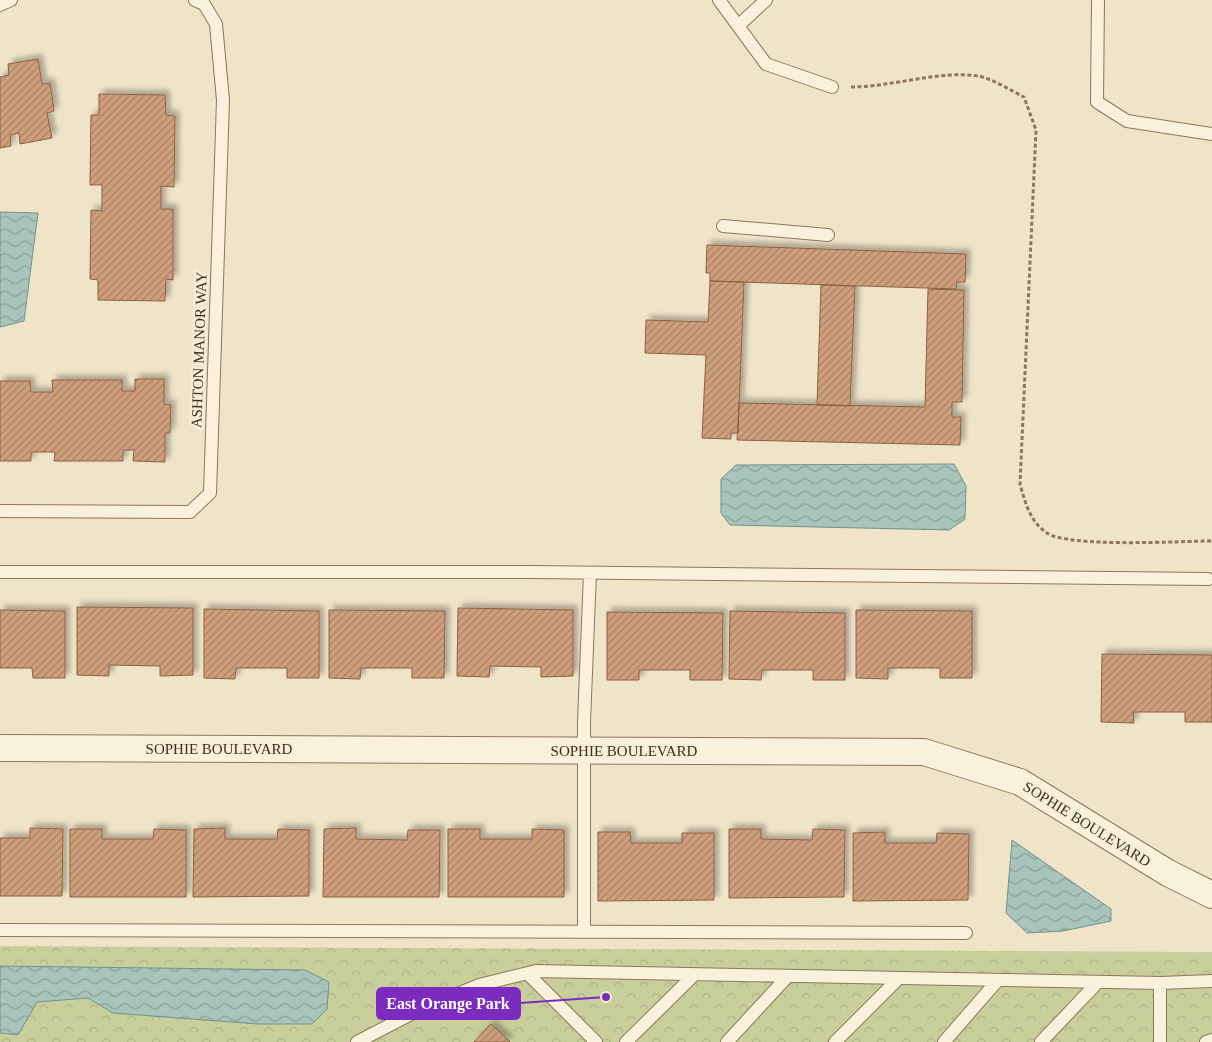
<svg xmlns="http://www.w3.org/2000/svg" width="1212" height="1042" font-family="Georgia,serif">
  <defs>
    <pattern id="park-crowns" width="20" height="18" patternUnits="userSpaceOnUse" patternTransform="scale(1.25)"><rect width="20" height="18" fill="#c9cf9b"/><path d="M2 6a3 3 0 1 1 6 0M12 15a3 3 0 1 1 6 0" fill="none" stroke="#aeb285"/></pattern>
    <pattern id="water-waves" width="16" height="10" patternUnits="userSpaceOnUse" patternTransform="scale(1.25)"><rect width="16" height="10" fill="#a9c4bc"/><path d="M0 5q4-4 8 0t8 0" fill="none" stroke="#8ba098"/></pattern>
    <pattern id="building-hatch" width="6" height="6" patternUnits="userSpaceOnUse" patternTransform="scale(1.25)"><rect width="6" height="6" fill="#cf9f7d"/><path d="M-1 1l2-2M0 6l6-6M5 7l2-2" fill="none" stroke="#a98266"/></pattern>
    <filter id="shadow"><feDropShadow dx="4.5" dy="-4.5" stdDeviation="2.5" flood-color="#0004"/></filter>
  </defs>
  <rect width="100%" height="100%" fill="#f0e4c8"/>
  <!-- park -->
  <path fill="url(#park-crowns)" d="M0,946L1212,952V1042H0Z"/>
  <!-- water -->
  <path fill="url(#water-waves)" stroke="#6f938a" d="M0,212L38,213L24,321L0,327Z
    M954,464L966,486L965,519L949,530L730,525L721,513V479L736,465Z
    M1012,840L1111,909V921L1063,931L1027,933L1006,913Z
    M0,966L305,970L329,982L327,1009L312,1024H258L113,1013L88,998L37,1002L18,1035L0,1033Z"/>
  <!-- building -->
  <path fill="url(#building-hatch)" stroke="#8d5f41" filter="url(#shadow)" d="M38,59L42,84L50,83L54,111L47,113L52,138L20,144L19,133L10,135L11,146L0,148V77L9,75L8,64Z
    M99,94L165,95L166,115L175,116L174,187L161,186V209H173V280L166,279L165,301L98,300V280L90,279L91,210L102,211V185H90L91,115H99Z
    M707,245L966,254L965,282H957L956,289L710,281V273H706Z
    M710,281L744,282L738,433H731V439L702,438L706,355L645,353L646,320L708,322Z
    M821,285L855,286L850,406L817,405Z
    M928,289L964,290L962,402H952V417H961L960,445L737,440L739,403L925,407Z
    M135,379H164V404L171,405L170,433H165V462L133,461L134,450H123V461H54L55,452H31V461H0V381H30L31,392H53L52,380H122V391H135Z
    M77,607L193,608V675L160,676V666L109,665V676L77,675Z
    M458,608L573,610V676L541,677V667L490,666L489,677L457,676Z
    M204,609L319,611V678H287V668H236L235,679L204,678Z
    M0,610L65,611V678H33L32,668H0Z
    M329,610L445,611L444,678H412V668H361L360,679L329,678Z
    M856,610L972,611V678H940V668H888V679L856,678Z
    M730,611L845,613V680H813V670H762L761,680L729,679Z
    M607,612L723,613L722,680H690V670H639V680H607Z
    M1102,654L1212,655V722H1185V712H1133L1134,723L1101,722Z
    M30,828L63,829L62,896H0V838H30Z
    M225,828V839H277L278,829L309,830V896L193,897L194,829Z
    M356,828V839L407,840L408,830H440L439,897H323L324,829Z
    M70,829H102V839H153L154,829L186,830V897H70Z
    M448,829H480V839H532V829L564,830V897H448Z
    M729,829H761V839L812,840L813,829L845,830L844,897L729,898Z
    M598,832H630L631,843H682V833H714V900L598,901Z
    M885,832V843H936L937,833L969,834L968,900L853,901V833Z
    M491,1024L510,1042H474Z"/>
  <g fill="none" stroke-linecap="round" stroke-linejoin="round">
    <!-- lane casing -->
    <g stroke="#8d765c" stroke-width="14">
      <path id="lane" d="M719,0L766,64L832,87
        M1098,0L1097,102L1127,121L1212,134
        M0,5L11,0
        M738,26L766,0
        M723,226L828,235
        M0,511L190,512L210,493L223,100L216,24L204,4L195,0
        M0,572H531L1208,579
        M0,930L966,933
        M584,932V722L590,573
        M528,974L596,1042
        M357,1042L417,1011L479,985L536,971L1160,983L1212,981
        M626,1042L694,975
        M727,1042L788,976
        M835,1042L899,978
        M944,1042L998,980
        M1041,1042L1098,982
        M1160,1042V983
        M1206,1042L1212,1040"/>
    </g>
    <!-- street casing -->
    <g stroke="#8d765c" stroke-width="28">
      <path id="street" d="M0,748L924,752L1020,782L1168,873L1212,895"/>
    </g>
    <!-- path -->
    <path stroke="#8d765c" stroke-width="3" stroke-dasharray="4 2.5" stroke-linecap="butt" d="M851,87C891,87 941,70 978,76C991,78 1012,91 1024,97L1036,130L1020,484C1025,502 1030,522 1047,533C1070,548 1180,541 1212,541"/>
    <!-- lane -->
    <use href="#lane" stroke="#faf1dc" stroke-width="12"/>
    <!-- street -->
    <use href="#street" stroke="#faf1dc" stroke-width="26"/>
  </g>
  <g text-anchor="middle" stroke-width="4.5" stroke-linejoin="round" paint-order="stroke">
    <!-- street labels -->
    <g font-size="15" fill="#3d2e20" stroke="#f7eed8">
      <text transform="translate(199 350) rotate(-88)" y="5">ASHTON MANOR WAY</text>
      <text x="219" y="754">SOPHIE BOULEVARD</text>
      <text x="624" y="756">SOPHIE BOULEVARD</text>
      <text transform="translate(1087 824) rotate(32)" y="5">SOPHIE BOULEVARD</text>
    </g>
  </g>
  <!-- callouts -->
  <path fill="none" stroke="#7b2cbf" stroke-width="2" d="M606 997L520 1003"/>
  <circle fill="#7b2cbf" stroke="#f7eed8" stroke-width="2" cx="606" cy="997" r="5"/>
  <rect fill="#7b2cbf" stroke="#7b2cbf" stroke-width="2" x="377" y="988" width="143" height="31" rx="5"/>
  <g font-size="16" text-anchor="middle" font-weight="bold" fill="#fff">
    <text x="448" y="1009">East Orange Park</text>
  </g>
</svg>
